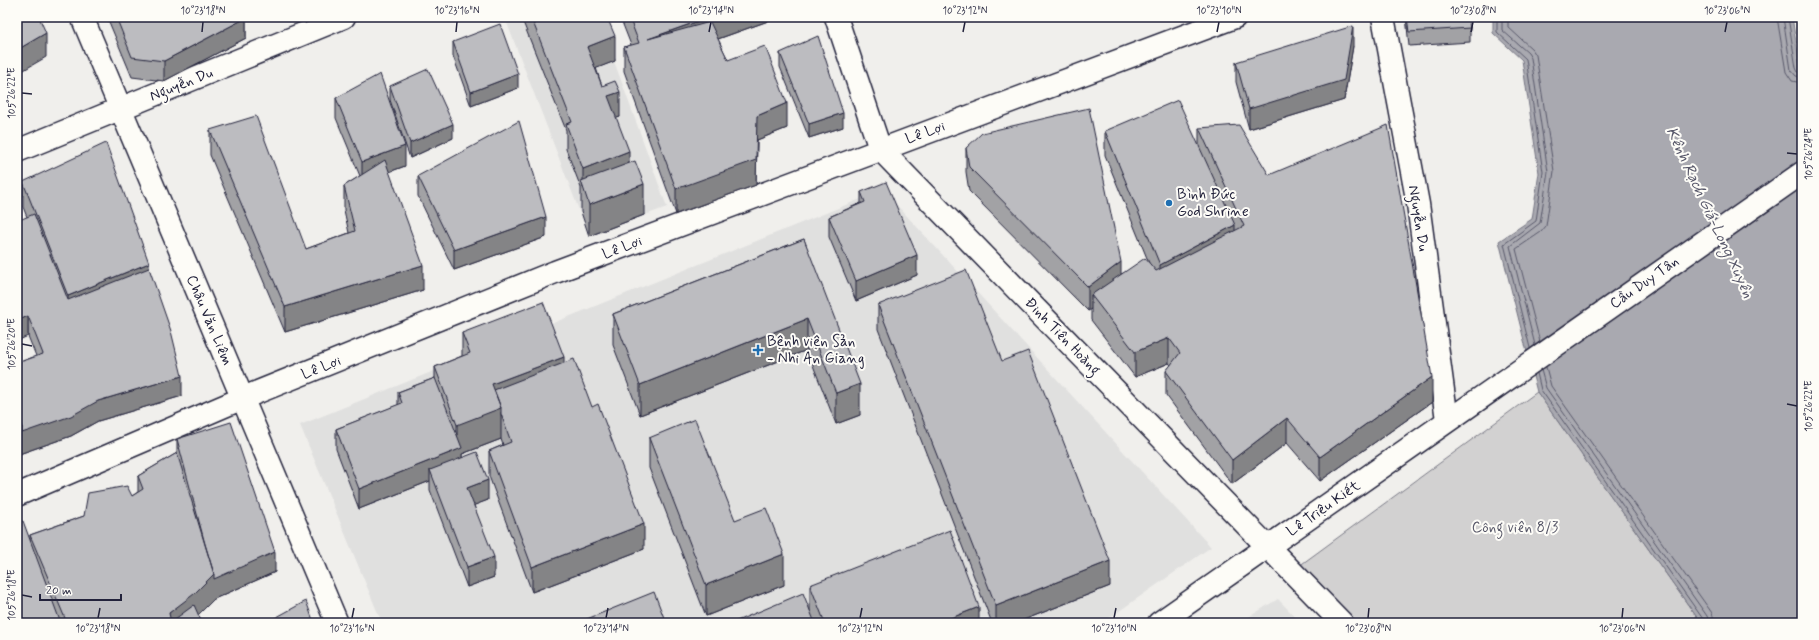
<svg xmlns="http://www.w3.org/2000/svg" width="1819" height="640" font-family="Mynerve,sans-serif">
  <rect width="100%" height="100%" fill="#f0efec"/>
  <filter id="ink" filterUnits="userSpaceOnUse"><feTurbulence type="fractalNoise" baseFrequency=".025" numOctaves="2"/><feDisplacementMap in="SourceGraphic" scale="8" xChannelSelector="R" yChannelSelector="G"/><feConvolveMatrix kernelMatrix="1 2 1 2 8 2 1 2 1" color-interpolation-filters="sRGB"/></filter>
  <g filter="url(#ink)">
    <!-- built -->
    <path fill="#e0e0df" d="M507,17H598L667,207L589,236L505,18Z
      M883,190L1211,547L1102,623H382L300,425Z
      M1278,599L1301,623H1239Z"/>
    <!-- green -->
    <path fill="#d2d1d1" stroke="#7a7a86" d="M1537,392L1701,623H1355L1299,566Z"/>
    <!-- water -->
    <path fill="#a9a9b0" stroke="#737381" d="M1493,17H1792L1802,79V623H1701L1537,392L1499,241L1532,219L1539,173L1522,60L1493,33Z"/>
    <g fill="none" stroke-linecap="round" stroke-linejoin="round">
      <!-- shore -->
      <path stroke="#58586a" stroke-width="1" d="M1497,17V32L1526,59L1543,172L1536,221L1504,244L1530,348
        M1502,17V30L1528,53L1531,58L1548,172L1540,223L1510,246L1535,345
        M1508,17V27L1532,49L1536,55L1554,171L1546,226L1541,232L1516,249L1540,342
        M1777,17L1786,72L1792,81L1802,83
        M1783,17L1791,70L1796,76L1802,77
        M1788,17L1796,68L1798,72H1802
        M1546,367L1551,386L1712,613L1715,623
        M1541,370L1546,388L1707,616L1709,623
        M1537,373L1541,390L1703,619L1704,623"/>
      <!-- street casing -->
      <g stroke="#22223b" stroke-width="25">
        <path id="street" d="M82,17L337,623
          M836,17L880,149L1342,623
          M1383,17L1418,204L1447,420
          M17,151L344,17
          M17,495L243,398L555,272L1235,17"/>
      </g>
      <!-- secondary casing -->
      <g stroke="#22223b" stroke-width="25">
        <path id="secondary" d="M1159,623L1802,173"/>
      </g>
      <!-- street -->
      <use href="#street" stroke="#fdfcf7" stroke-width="22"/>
      <!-- secondary -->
      <use href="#secondary" stroke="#fdfcf7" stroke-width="22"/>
    </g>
    <!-- wall -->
    <path fill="#a2a2a5" stroke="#22223b" d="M107,17H246V38L164,81L132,77Z
      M303,17H321L305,23Z
      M521,17H607L615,61L596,68L602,86L620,117L616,118L644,215L589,236L581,212V188L566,149V130Z
      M620,17H768V21L718,39L728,60L787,128L757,140L756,185L676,214L624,71V47L631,45Z
      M1406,17H1468L1470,28V42L1409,46Z
      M453,42L518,88L471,106L453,56Z
      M1353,46L1344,100L1249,129L1236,82V62Z
      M780,53L843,127L809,138L780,67Z
      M390,86L453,138L410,158L390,100Z
      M336,98L405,166L389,172L423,290L285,332L210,155V130L306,249L349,233L344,210V186L360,176L336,118Z
      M1199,128L1269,175L1432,402L1320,481L1287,443L1232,484L1166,395V371L1171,365L1169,363L1135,377L1091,320V309L1088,311L969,191L966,172V148L1121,274L1149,263L1105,155V131L1199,145Z
      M418,176L546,237L454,270L418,196Z
      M23,182L149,268L182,396L98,421L71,436L22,453L17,456V363L36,356L28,336L27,217L23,207Z
      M861,192L917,275L856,301L829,237V217L861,203Z
      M804,239L860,415L836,424L807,350L640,415L613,345V314Z
      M878,305L1110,586L1016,623H992L878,329Z
      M462,333L564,363L644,549L532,592L489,476V451L503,445L501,439L462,454V458L488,500L474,505L494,577L467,587L430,490V481L359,509L336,449V429L398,405V392L435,378V367L462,356Z
      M649,438L735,520L784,585L706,616L649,468Z
      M177,439L275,572L214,599L198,615L202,623H17L30,540V535L84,516L132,496L138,492V476L177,453Z
      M810,585L979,623H732L810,611Z"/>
    <!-- shaded-wall -->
    <path fill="#848486" stroke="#22223b" d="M305,17H321L305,23Z
      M710,17H768V21L648,64V39Z
      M246,18V38L164,81V61Z
      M1353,26V46L1344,100L1249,129V109Z
      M46,33V57L17,74V50Z
      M615,36V61L587,72V47Z
      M518,74V88L471,106V92Z
      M620,92V117L608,121V96Z
      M787,103V128L757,140L756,185L676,214V189L757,116Z
      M843,113V127L809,138V124Z
      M453,124V138L410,158V143Z
      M405,146V166L362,182V162Z
      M629,151V175L583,188V169Z
      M644,184V215L589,236V205Z
      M546,217V237L454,270V250Z
      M1235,225V250L1160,290V265Z
      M917,255V275L856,301V281Z
      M1121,262V286L1091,295V309L1088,311V287Z
      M149,263V288L68,320V296Z
      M423,265V290L285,332V307Z
      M28,316V336L17,341V321Z
      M807,319V350L640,415V385Z
      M1169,338V363L1135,377V352Z
      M564,357V387L501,412V439L462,454V468L430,470V481L359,509V489L457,450V425L492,384Z
      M182,376V396L98,421L71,436L22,453L17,456V431L22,428L98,401Z
      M1432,377V402L1320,481V457Z
      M860,384V415L836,424V393Z
      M1287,418V443L1232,484V460Z
      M488,480V500L467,508V488Z
      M644,524V549L532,592V567Z
      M275,552V572L214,599L194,619L169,623V613L214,574Z
      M784,554V585L706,616V585Z
      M494,557V577L467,587V567Z
      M1110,561V586L1016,623H996V606Z
      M979,607V623H938Z
      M60,621V623H52Z"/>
    <!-- building -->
    <path fill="#bcbcc0" stroke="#22223b" d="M17,17H39L46,33L17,50Z
      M116,17H246V18L164,61L132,57Z
      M531,17H607L615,36L587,47L602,86L615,81L620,92L608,96L629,151L583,169L566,124L572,122Z
      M629,17H710L648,39L710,22L728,60L765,46L787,103L757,116L756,160L676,189L624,47L639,43Z
      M1407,17H1468L1470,28L1409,32Z
      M500,24L518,74L471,92L453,42Z
      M1353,26L1344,80L1249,109L1236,62Z
      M818,36L843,113L809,124L780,53Z
      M428,69L453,124L410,143L390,86Z
      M380,74L405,146L362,162L336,98Z
      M1178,100L1235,225L1160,265L1105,131Z
      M1089,108L1121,262L1088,287L969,167L966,148L982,133Z
      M256,116L306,249L355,231L344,186L385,160L423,265L285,307L210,130Z
      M519,121L546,217L454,250L418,176Z
      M1239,125L1269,175L1388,125L1432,377L1320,457L1287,418L1232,460L1166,371L1180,353L1169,338L1135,352L1091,295L1145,258L1156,271L1244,226L1199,128Z
      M106,143L149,263L68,296L23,182Z
      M635,161L644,184L589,205L581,181Z
      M886,182L917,255L856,281L829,217L865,202L861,192Z
      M34,214L68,300L149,268L171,331L182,376L98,401L71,416L22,433V428L17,414V363L43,354L28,316L17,321V221Z
      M804,239L860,384L836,393L807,319L640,385L613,314Z
      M966,270L1002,361L1028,351L1110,561L996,606L878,305Z
      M543,302L564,357L492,384L501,408L457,425L435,367L470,353L462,333Z
      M574,359L592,407L598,404L644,524L532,567L489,451L511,442L501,414V408L494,390Z
      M435,378L462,448L359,489L336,429L402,403L398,392Z
      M17,414L22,428L17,431Z
      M695,419L735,520L766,508L784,554L706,585L649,438Z
      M231,422L275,552L214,579V574L205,544L177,439Z
      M477,452L488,480L467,488L494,557L467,567L430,470Z
      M177,453L214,574L194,594L169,613L171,623H67L30,535L84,516L88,493L127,486L132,496L143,489L138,476Z
      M23,521L60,621L52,623H17V524Z
      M950,530L979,607L938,623H825L810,585Z
      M654,592L666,623H577Z
      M803,593L815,623H732Z
      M306,601L314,623H266Z
      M194,605L202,623H171V622Z"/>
  </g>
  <!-- ticks -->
  <path fill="none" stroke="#22223b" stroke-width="1.5" d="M202,32L203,22M456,32L457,22M709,32L711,22M963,32L965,22M1217,32L1219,22M1471,32L1473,22M1725,32L1727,22M22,93L32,94M1787,153L1797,154M22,344L32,346M1787,404L1797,406M22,595L32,597M98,618L100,608M352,618L354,608M606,618L608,608M860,618L862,608M1114,618L1116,608M1368,618L1369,608M1622,618L1623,608"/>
  <!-- markers -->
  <g fill="#1f6fb2" stroke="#fdfcf7" stroke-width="1.5">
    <circle cx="1169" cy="203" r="4"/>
    <path d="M756 344h4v4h4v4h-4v4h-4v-4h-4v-4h4z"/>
  </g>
  <g text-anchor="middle" stroke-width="4" stroke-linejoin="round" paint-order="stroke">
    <!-- street labels -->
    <g font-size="15" fill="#22223b" stroke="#fdfcf7">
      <text transform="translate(181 84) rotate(-22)" y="5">Nguyễn Du</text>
      <text transform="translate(925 132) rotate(-20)" y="5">Lê Lợi</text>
      <text transform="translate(1419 218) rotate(81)" y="5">Nguyễn Du</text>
      <text transform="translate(622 247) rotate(-21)" y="5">Lê Lợi</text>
      <text transform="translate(1644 282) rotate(-35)" y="5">Cầu Duy Tân</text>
      <text transform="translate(210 320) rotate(67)" y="5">Châu Văn Liêm</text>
      <text transform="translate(1063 336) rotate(46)" y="5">Đinh Tiên Hoàng</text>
      <text transform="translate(321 367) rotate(-22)" y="5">Lê Lợi</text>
      <text transform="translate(1323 508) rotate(-35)" y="5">Lê Triệu Kiết</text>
    </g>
    <!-- poi labels -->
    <g font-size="15" fill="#22223b" stroke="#fdfcf7" text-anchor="start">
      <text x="1177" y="199">Bình Đức<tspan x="1177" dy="17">God Shrine</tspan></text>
      <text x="767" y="346">Bệnh viện Sản<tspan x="767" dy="17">- Nhi An Giang</tspan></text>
    </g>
    <!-- park labels -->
    <g font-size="15" fill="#575768" stroke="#fdfcf7">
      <text x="1515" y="532">Công viên 8/3</text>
    </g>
    <!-- water labels -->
    <g font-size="16" font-style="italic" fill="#58586a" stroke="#fdfcf7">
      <text transform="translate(1711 212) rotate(65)" y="6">Kênh Rạch Giá-Long Xuyên</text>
    </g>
  </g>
  <!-- margin -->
  <rect width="1819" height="640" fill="none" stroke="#fdfcf7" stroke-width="44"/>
  <!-- scale -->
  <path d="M40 594v6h81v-6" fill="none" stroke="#22223b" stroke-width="2"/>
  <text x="46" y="594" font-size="12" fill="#22223b" stroke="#fdfcf7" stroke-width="3" paint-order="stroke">20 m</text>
  <rect x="22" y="22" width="1775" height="596" fill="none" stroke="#22223b" stroke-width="1.5"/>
  <g font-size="10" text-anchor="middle" fill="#22223b">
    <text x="203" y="14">10°23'18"N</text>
    <text x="457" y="14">10°23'16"N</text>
    <text x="711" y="14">10°23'14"N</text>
    <text x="965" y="14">10°23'12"N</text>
    <text x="1219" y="14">10°23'10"N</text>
    <text x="1473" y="14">10°23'08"N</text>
    <text x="1727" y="14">10°23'06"N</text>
    <text transform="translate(11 93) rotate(-90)" y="4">105°26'22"E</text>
    <text transform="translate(1808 154) rotate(-90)" y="4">105°26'24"E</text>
    <text transform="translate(11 344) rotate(-90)" y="4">105°26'20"E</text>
    <text transform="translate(1808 406) rotate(-90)" y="4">105°26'22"E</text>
    <text transform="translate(11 595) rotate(-90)" y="4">105°26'18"E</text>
    <text x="98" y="632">10°23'18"N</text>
    <text x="352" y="632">10°23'16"N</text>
    <text x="606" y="632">10°23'14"N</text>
    <text x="860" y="632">10°23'12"N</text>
    <text x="1114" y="632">10°23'10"N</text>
    <text x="1368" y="632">10°23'08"N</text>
    <text x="1622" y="632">10°23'06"N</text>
  </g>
</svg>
